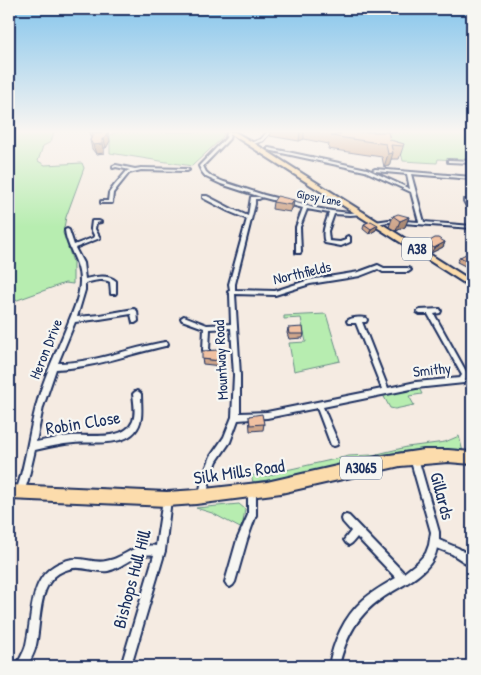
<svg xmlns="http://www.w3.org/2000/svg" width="481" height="675" font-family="'Patrick Hand',sans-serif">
  <rect width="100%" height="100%" fill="#f5ebe2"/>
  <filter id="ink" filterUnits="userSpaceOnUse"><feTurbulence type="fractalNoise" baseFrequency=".02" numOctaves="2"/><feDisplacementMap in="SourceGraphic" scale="10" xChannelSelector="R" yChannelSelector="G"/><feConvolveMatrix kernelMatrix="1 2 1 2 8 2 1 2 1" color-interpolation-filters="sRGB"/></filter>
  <g filter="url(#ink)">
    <!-- green -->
    <path fill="#b7edb0" stroke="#698e87" d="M9,132H54L51,142L43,146L38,161L45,165L82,163L84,168L66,217L63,233L73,262V284L65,283L9,303V290L15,287L9,274Z
      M117,132H223L224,134L221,139L192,166L110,153V135Z
      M387,132H472V161L438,159L437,163L403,161L402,156L395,154L386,138Z
      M326,314L340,361L294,371L289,343L306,342L301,318L284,319V316Z
      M418,386L422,394L409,396L414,405L395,409L390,408L382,393Z
      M459,436L463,452C409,441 351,465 298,475C283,478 268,480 253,482L251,475L269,476L282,471L349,456L373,455L407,447L445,442Z
      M239,504L245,509L242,529L212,513L196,508Z"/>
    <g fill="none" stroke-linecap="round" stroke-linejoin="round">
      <!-- minor casing -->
      <g stroke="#1b2f5e" stroke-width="4">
        <path id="minor" d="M227,132H231L229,139L203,166L206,172L212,177L224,182L264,195L304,205H306L310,207L332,211L350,213L363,212V214L350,215L334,214L328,231L329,241L340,242L346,240V237L348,236L350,237V242L341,246L325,243C321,232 326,223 329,213L307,209L300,227L301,252L300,253H296V227L303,208L261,197L221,184L206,177L202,172L199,166L226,138Z
          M269,148L367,169L410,189L407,174L375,171L373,170L375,169L472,177V179L411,174L424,222L472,226V228L389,222L375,224V222L389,220L419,222L411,192L365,171L268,150V148Z
          M448,160L472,161V163L449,162H448Z
          M116,165L135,169L141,168L187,169L189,170L187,171L141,170L129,173L113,193L112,203H101V201H108L109,193L114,186L127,171L130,170L116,167L113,168V166Z
          M203,196H207L232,209L248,216L251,197H259L261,198L259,199H255V204L235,284V290L275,291L309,280L359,272L378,265L384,268H408L411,270L408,272H383L378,269L360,276L310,284L275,295L235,294L240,375V413L267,412L382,389L356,323H348L347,321C351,317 361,317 366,318L367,320L366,322H362L388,388L416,382L460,378L462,375L428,314H420L417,312L420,310L440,309L441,311L440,313L434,314L468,375L464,383L416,388L323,407L338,442L337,445L334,446L331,445L317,408L267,418L238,420L230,442L217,461L210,479L206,499L203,500L200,499L199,496L202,479L211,456L224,437L232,417L234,375L231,328L210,329L209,350L208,352H204L203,350L204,328L182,320L181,318L184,316L207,325L231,324L230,294L228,292L230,290L229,284L247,219L228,211L203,198Z
          M464,200H472V202H469L472,208V213L470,212L464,201Z
          M92,221H99L101,222L96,223L95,229L100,238L75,248L83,263L85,279C96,277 107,274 116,281V293L115,294H111L110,282C102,278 94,281 85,283V290L77,317L100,315L134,309L137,311L138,321L135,323H133L131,314L100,319L75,322L58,363C95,363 129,348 165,342H167L168,344L167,346H165C129,354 93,368 56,369L43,407L36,442C48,440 59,437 71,436C88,434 124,442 133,421C136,413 134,402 133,394L135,392L137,391L139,392L141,394C141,402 142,410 141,418C136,449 96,441 74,443C61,444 48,447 35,450L28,480L23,495L20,496L17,495L16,492C27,460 29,428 39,396C47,370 59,347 69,321C74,309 80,295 80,281C80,261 67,249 65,230L67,229L69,230L74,245L95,237L91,229Z
          M414,454L417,455L418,458L439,532V540L458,548L472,557V567L452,554L437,548C436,552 435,556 433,559C422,578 398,587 381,599C357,615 345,639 339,666H329C333,642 344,617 363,600C373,591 384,585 396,578L357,537L352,543L349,545L346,543L344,540L351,531L343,522L342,519L343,516L346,515L349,516L404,573L418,562L426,553L429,545L431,532L410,458L411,455Z
          M252,487L255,488L256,491V515L247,540L235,582L233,585L230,587L227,585L225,582L237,540L248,515V491L249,488Z
          M167,495L170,496L171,499L165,551L131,666H121L154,555C135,552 125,567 108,571C95,573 82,565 69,569C36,577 42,619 36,645C35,652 31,659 27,666H17C19,659 24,653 26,645C34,612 27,571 68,560C81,556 94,564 106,561C126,558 132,543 156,546L163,499L164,496Z"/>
      </g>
      <!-- tertiary casing -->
      <g stroke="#1b2f5e" stroke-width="3">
        <path id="tertiary" d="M267,132H271L263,141L250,145V143L261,139Z"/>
      </g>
      <!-- primary casing -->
      <g stroke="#1b2f5e" stroke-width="4">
        <path id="primary" d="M228,132H235L254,143L472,281V288Z
          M424,450H448L472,452V464L448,462L400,466L281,493L196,504L167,506L9,499V485L167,492L196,490L267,482L376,457Z"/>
      </g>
      <!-- minor -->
      <use href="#minor" fill="#f6f6f2" fill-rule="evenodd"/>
      <!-- tertiary -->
      <use href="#tertiary" fill="#f6f6f2" fill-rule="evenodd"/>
      <!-- primary -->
      <use href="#primary" fill="#fcdcac" fill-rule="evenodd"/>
    </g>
    <!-- wall -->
    <path fill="#cfa68b" stroke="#1b2f5e" d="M89,132H102L110,141L106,148H104V153L96,154L92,149L90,140L91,138Z
      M270,132H388L390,140L404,144L399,159H391L389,166L384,167L382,157L328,149L329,144L304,139L299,141L270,136Z
      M294,200L293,207L290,212L272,209L273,202Z
      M393,216L409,217L405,227L396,231L389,227Z
      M364,224L376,230L369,234L363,229Z
      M445,242L443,247L431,253L424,248L426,243Z
      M472,255V265L469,268L457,262L460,257Z
      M288,328L304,334L303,338L289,339L287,333Z
      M202,359L221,361V366L203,364Z
      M249,416L264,424L263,430L250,431Z"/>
    <!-- shaded-wall -->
    <path fill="#a98771" stroke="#1b2f5e" d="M108,132L110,141L106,148L104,139Z
      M300,132H304V139L299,141Z
      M102,139L104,148V153L96,154L93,145Z
      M393,153L389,166L384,167L388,154Z
      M294,200L293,207L290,212L291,205Z
      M409,217L405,227L396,231L400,221Z
      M378,225L376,230L369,234L371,229Z
      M445,242L443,247L431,253L434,248Z"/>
    <!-- building -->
    <path fill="#f1c1a2" stroke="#1b2f5e" d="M91,132L102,133L108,132L104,139H102V144L93,145L90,140L94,135Z
      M333,132H388L390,140L404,144L403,146L391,145L393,153L388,154L386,144L331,136L341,134Z
      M277,196L294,200L291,205L273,202Z
      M398,214L409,217L400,221L393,216Z
      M371,221L378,225L371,229L364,224Z
      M435,238H438L445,242L434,248L426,243Z
      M468,253L472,255V263L460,257Z
      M303,327L304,334H289L288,328Z
      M218,350L221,361L202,359V351Z
      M262,414L264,424L250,425L249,416Z"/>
  </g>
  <!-- sky -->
  <linearGradient id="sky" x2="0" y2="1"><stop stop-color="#85c5ec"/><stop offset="0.58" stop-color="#faf6f2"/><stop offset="1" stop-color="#faf6f2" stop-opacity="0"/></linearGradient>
  <rect width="481" height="227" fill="url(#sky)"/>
  <g text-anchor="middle" stroke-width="4.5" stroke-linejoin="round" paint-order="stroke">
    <!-- far-street labels -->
    <g font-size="12" fill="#1b2f5e" stroke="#f6f6f2">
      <text transform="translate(319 198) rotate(11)" y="4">Gipsy Lane</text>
    </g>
    <!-- shield labels -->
    <g fill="#f6f6f2" stroke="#5d6b8a" stroke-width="1">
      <rect x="402" y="237.5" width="30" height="23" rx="4"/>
      <rect x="340" y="456.5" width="42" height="23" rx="4"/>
    </g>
    <g font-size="14" font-weight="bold" fill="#1b2f5e">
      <text x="417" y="254">A38</text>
      <text x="361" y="473">A3065</text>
    </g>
    <!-- street labels -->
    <g font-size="15" fill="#1b2f5e" stroke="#f6f6f2">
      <text transform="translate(302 273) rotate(-13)" y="5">Northfields</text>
      <text transform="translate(46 349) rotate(-68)" y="5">Heron Drive</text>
      <text transform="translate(221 360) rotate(-93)" y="5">Mountway Road</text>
      <text transform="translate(432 370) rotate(-6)" y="5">Smithy</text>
    </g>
    <!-- near-street labels -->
    <g font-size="18" fill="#1b2f5e" stroke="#f6f6f2">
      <text transform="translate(83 423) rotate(-9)" y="6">Robin Close</text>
      <text transform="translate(239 472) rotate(-8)" y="6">Silk Mills Road</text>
      <text transform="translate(442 496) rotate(75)" y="6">Gillards</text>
      <text transform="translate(132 579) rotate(-75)" y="6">Bishops Hull Hill</text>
    </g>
  </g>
  <!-- margin -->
  <rect width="481" height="675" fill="none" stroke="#f6f6f2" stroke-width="30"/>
  <rect x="15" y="15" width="451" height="645" fill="none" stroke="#1b2f5e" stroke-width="2" filter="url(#ink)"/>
</svg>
